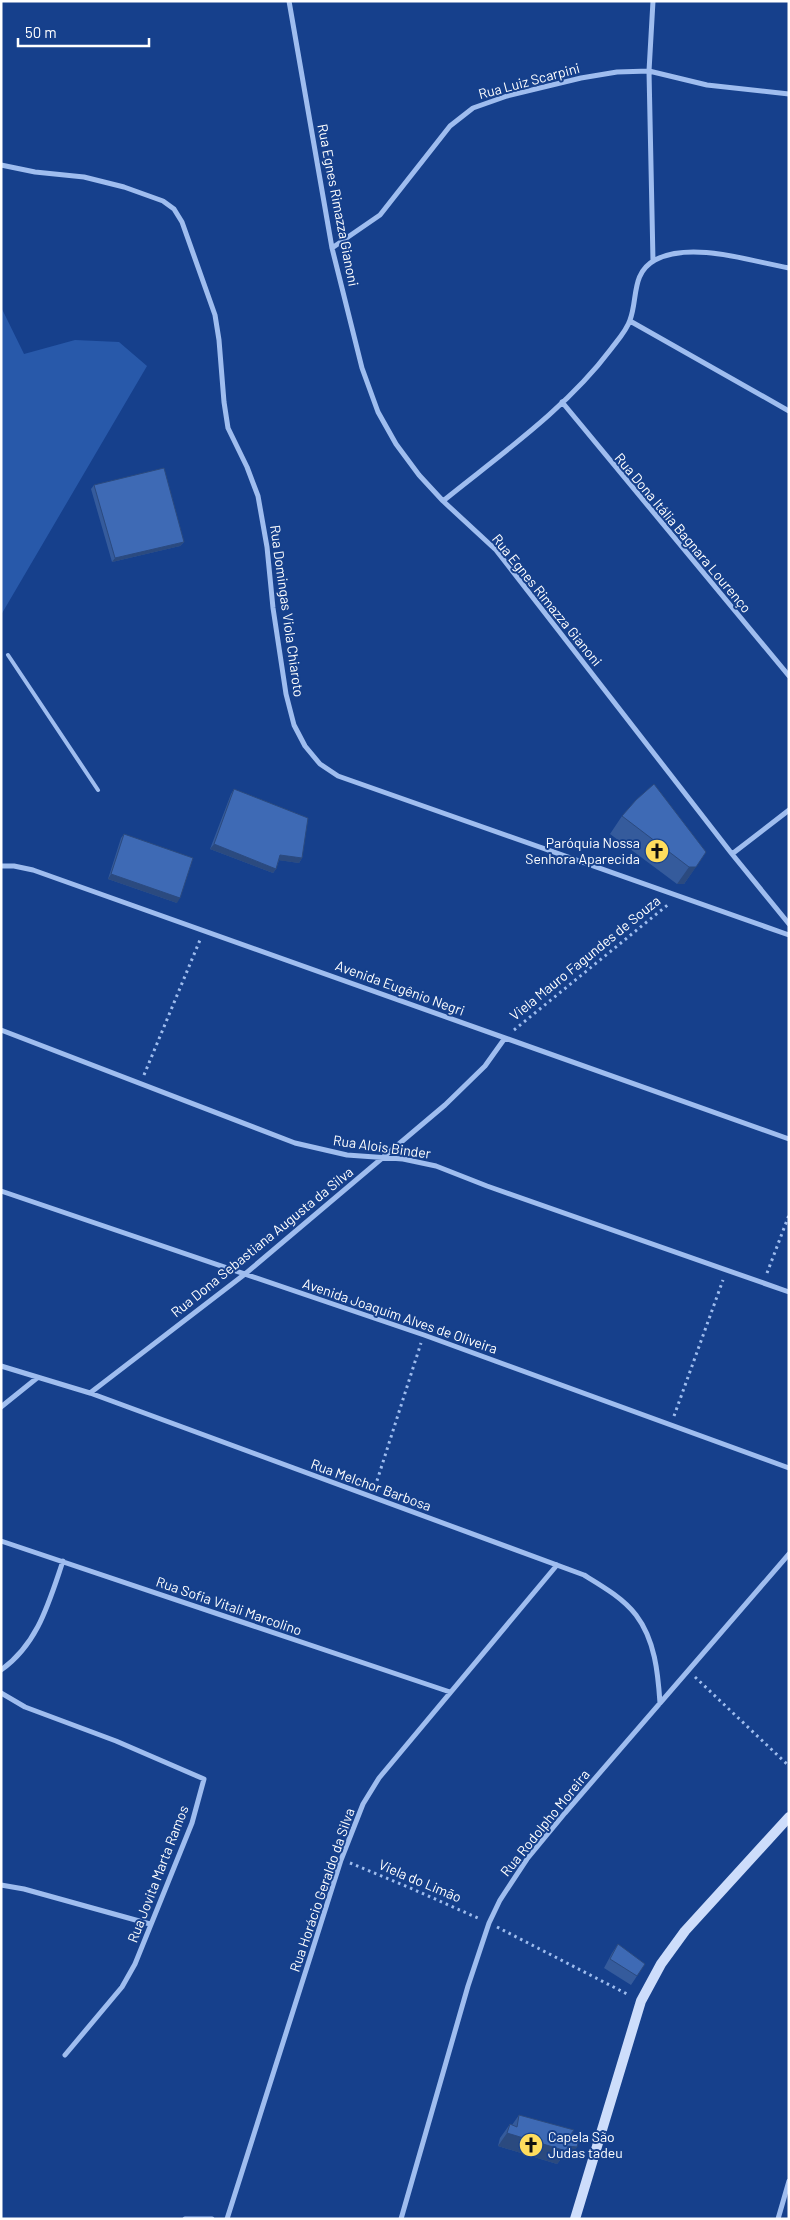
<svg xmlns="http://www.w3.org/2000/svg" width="790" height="2220" font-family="Barlow,sans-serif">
  <rect width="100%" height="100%" fill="#16408c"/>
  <!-- green -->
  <path fill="#2859aa" d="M1,307L24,354L75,340L119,342L147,366L1,615Z"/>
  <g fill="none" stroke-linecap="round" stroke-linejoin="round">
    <!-- path -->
    <path stroke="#9fbdef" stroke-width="3" stroke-dasharray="2.5 4" stroke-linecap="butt" d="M514,1030L670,903
      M144,1075L200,940
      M767,1273L789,1215
      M674,1416L723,1280
      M375,1487L421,1343
      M695,1677L789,1766
      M350,1863L408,1887L480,1919
      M497,1927L629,1995"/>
    <!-- lane -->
    <path stroke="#9fbdef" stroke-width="4" d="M8,655L98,790"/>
    <!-- street -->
    <path stroke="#9fbdef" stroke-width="5" d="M289,1L332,248L362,368L378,412L396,444L419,475L443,501L496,550L732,854L789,924
      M1,165L35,172L84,177L124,187L163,201L174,209L182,222L215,315L219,340L224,402L228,428L247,467L258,496L267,547L273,608L286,694L294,725L305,746L320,764L338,776L789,935
      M332,248L380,215L450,126L473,108L507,96L581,78L617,72L649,71L707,85L789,94
      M653,261L649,71L653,1
      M630,321L789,411
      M562,402L789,676
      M443,501C501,454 566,409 611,349C617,341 627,330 630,320C638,299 631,273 655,260C691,241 750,261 789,268
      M732,854L789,810
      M1,866H14L33,870L789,1139
      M1,1030L295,1143L347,1155L403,1159L436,1166L487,1186L789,1292
      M1,1191L424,1335L789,1468
      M1,1366L90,1393L584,1575C602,1586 623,1598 636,1615C655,1640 658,1673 660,1703
      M90,1393L245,1274L445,1105L485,1066L505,1038
      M1,1407L37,1378
      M1,1541L450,1692
      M1,1670C38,1644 49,1602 63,1561
      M1,1693L25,1707L116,1741L204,1779L192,1823L135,1964L122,1987L65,2055
      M1,1885L24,1889L150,1924
      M185,2219H212
      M227,2219L341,1860L363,1804L379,1778L557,1565
      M401,2219L468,1986L489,1923L500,1900L527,1859L565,1813L789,1554
      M778,2219L789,2181"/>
    <!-- secondary -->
    <path stroke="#cdddfb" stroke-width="10" d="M575,2219L641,2001L661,1964L685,1931L789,1817"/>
  </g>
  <!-- wall -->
  <path fill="#355b9c" d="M94,485L184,542L180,546L112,562L91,489Z
    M234,789L302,858L299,863L279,860L276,869L273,873L210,849L231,794Z
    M622,816L706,852L684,884H677L610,834Z
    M124,834L177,903L108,879L121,838Z
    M618,1944L637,1976L631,1985L604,1968L612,1953Z
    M519,2115L571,2134L577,2147L568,2160L561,2159L557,2164L498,2146L500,2138L510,2124L512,2125Z"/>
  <!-- shaded-wall -->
  <path fill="#2b4a7f" d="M184,542L180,546L112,562L115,558Z
    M214,844L276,869L273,873L210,849Z
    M280,855L302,858L299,863L277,860Z
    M689,867H696L684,884H677Z
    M111,874L180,898L177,903L108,879Z
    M507,2133L568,2146L577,2147L568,2160L561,2159L557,2164L498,2146Z"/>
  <!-- building -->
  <path fill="#3e6ab5" stroke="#2b4a7f" d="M164,468L184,542L115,558L94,485Z
    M654,784L706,852L696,867H689L622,816L636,800Z
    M234,789L308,818L302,858L280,855L276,869L214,844Z
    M124,834L193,858L180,898L111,874Z
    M618,1944L645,1964L637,1976L610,1959Z
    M519,2115L574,2130L571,2134L580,2135L577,2147L568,2146L566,2151L507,2133L510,2124L517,2127Z"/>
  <!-- icons -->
  <defs>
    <g id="church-disc" transform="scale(1.25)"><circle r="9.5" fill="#ffdd5d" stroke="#16408c"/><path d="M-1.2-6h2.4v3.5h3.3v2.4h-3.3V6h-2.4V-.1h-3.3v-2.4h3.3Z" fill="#111"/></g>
  </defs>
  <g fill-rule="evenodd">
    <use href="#church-disc" x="657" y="851"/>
    <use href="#church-disc" x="531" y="2145"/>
  </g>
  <g text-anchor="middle" stroke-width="4" stroke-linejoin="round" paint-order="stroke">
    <!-- street labels -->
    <g font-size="14" fill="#fff" stroke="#16408c">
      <text transform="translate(529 81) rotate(-15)" y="5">Rua Luiz Scarpini</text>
      <text transform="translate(338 205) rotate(79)" y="5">Rua Egnes Rimazza Gianoni</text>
      <text transform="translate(683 533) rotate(50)" y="5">Rua Dona Itália Bagnara Lourenço</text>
      <text transform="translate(547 600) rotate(51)" y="5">Rua Egnes Rimazza Gianoni</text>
      <text transform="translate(287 611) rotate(82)" y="5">Rua Domingas Viola Chiaroto</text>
      <text transform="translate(585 958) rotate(-39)" y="5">Viela Mauro Fagundes de Souza</text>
      <text transform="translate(400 988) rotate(20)" y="5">Avenida Eugênio Negri</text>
      <text transform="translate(382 1147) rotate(8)" y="5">Rua Alois Binder</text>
      <text transform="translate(262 1242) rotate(-39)" y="5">Rua Dona Sebastiana Augusta da Silva</text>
      <text transform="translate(400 1316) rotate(19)" y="5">Avenida Joaquim Alves de Oliveira</text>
      <text transform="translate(371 1485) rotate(20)" y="5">Rua Melchor Barbosa</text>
      <text transform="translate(229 1606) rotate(19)" y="5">Rua Sofia Vitali Marcolino</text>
      <text transform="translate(545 1823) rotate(-51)" y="5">Rua Rodolpho Moreira</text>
      <text transform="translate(158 1874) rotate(-69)" y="5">Rua Jovita Marta Ramos</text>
      <text transform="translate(420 1881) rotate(23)" y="5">Viela do Limão</text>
      <text transform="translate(322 1890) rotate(-71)" y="5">Rua Horácio Geraldo da Silva</text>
    </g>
    <!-- poi labels -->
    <g font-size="14" fill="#fff" stroke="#16408c" text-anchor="end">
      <text x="640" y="848">Paróquia Nossa<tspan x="640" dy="16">Senhora Aparecida</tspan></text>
      <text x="548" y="2142" text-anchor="start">Capela São<tspan x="548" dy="16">Judas tadeu</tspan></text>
    </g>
  </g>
  <!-- border -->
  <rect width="790" height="2220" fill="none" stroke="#ffffff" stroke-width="5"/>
  <!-- scale -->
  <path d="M18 38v8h131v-8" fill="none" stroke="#ffffff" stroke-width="2.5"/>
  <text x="25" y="38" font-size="15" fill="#ffffff" stroke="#16408c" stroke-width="4" paint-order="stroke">50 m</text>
</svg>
